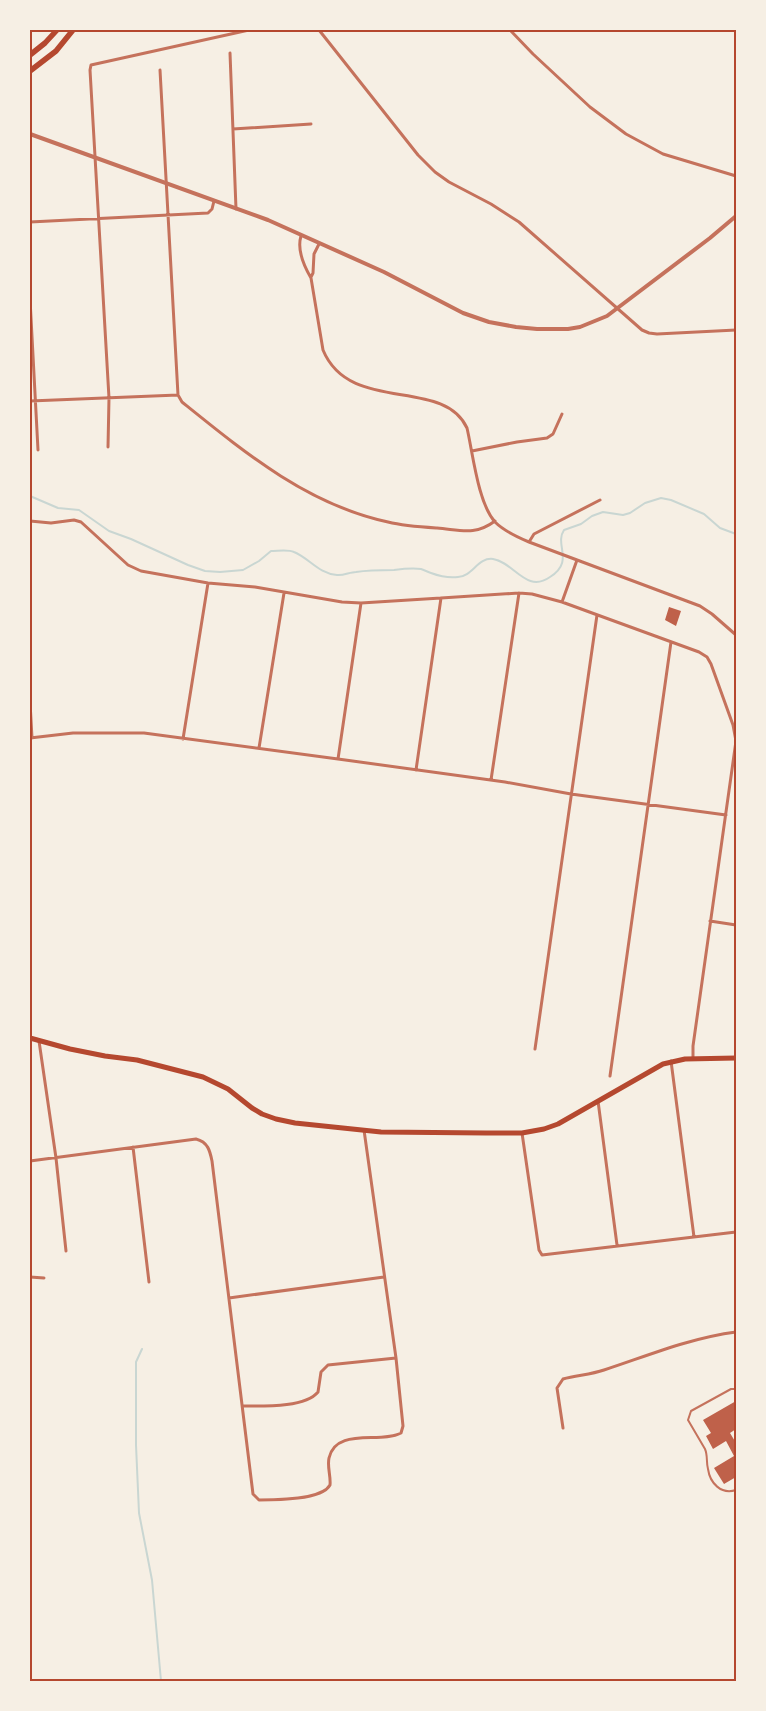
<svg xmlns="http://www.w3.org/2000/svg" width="766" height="1711" font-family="Ubuntu,sans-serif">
  <rect width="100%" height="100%" fill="#f6efe4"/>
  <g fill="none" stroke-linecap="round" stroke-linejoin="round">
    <!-- stream -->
    <path stroke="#c9d6d2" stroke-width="2" d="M30,496L58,508L79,510L109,531L131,539L188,565L205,571L220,572L243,570L259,561L271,551C278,551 288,549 294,552C309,558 319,574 337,575C343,576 350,572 356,572C369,570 381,570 394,570C402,569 412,568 421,569C424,570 428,572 431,573C439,576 450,578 458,577C472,577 478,557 493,559C514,562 526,594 550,577C575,561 554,545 564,530L581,524L592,516L603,512L623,515L630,513L645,503L661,498L671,500L704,514L720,528L736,534
      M142,1349L136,1362V1445L139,1513L152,1580L161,1681"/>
  </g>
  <!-- building -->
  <path fill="#bf614a" d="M669,607L681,611L676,626L665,620Z
    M736,1401V1429L730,1433L736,1443V1477L724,1484L714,1468L734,1456L726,1441L713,1449L706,1436L711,1433L703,1420Z"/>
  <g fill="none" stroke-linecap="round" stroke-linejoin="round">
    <!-- service -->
    <path stroke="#c5725c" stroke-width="2" d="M736,1389H731L691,1411L688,1420L705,1449C708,1456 706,1462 708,1469C710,1483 721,1495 736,1490"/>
    <!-- minor -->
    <path stroke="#c5725c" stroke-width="3" d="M319,30L418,155L435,172L449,182L491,204L519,222L642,330L649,333L657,334L736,330
      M510,30L533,54L590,107L626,134L663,154L736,176
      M230,53L236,209
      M160,70L178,395L182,402C244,452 308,505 388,522C404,526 421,527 437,528C461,530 475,536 495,521
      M233,129L311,124
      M30,222L208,213L212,209L214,201
      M301,236C297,249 304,266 311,278L323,350C350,415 443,376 467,428C473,454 478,503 495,522C504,531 517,537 529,542L700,606L712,614L736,635
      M311,277L313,273L314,254L319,244
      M30,299L38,450
      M30,401L178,395
      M108,447L109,398L90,70L91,65L249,30
      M472,451L517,442L547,438L553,434L562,414
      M30,521L51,523L74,520L81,522L128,565L141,571L208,583L255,587L342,602L361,603L441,598L519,593L532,594L562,602L699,652L707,657L711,664L733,725L736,741L693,1046V1059
      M529,542L534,534L600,500
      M562,602L577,560
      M30,702L32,738
      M30,738L73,733H144L338,759L505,782L571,794L726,815
      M183,739L208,583
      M259,748L284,593
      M338,759L361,603
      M416,770L441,598
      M491,780L519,593
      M710,921L736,925
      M39,1041L56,1158L66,1251
      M535,1049L597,615
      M671,1061L694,1237
      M610,1076L671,642
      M598,1101L617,1245
      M522,1133L539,1250L542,1255L736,1232
      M133,1147L149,1282
      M30,1161L196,1139C208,1142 210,1151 212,1161L253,1494L259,1500C276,1500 322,1500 330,1485C331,1476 327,1467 329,1458C336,1427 380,1444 401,1433L403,1426L396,1358L364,1130
      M30,1277L44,1278
      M229,1298L384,1277
      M243,1406C262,1406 305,1408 318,1392L321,1372L328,1365L396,1358
      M563,1428L557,1388L563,1379C576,1375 590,1375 604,1370C647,1356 690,1338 736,1332"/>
    <!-- tertiary -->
    <path stroke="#c5725c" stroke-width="4" d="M30,134L268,220L384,272L463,313L489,322L516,327L537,329H568L580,327L607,316L710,238L736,216"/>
    <!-- primary -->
    <path stroke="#b5482f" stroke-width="5" d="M30,1038L70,1049L105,1056L137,1060L203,1077L228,1089L252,1108L262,1114L276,1119L295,1123L381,1132L486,1133H522L544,1129L558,1124L663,1064L685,1059L736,1058"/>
    <!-- trunk -->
    <path stroke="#b5482f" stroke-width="5.5" d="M30,55L45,43L57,30
      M30,71L56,51L73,30"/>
  </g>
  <!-- border -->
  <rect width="766" height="1711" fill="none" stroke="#f6efe4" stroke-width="62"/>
  <rect x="31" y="31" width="704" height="1649" fill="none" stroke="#b5482f" stroke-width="2"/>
</svg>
